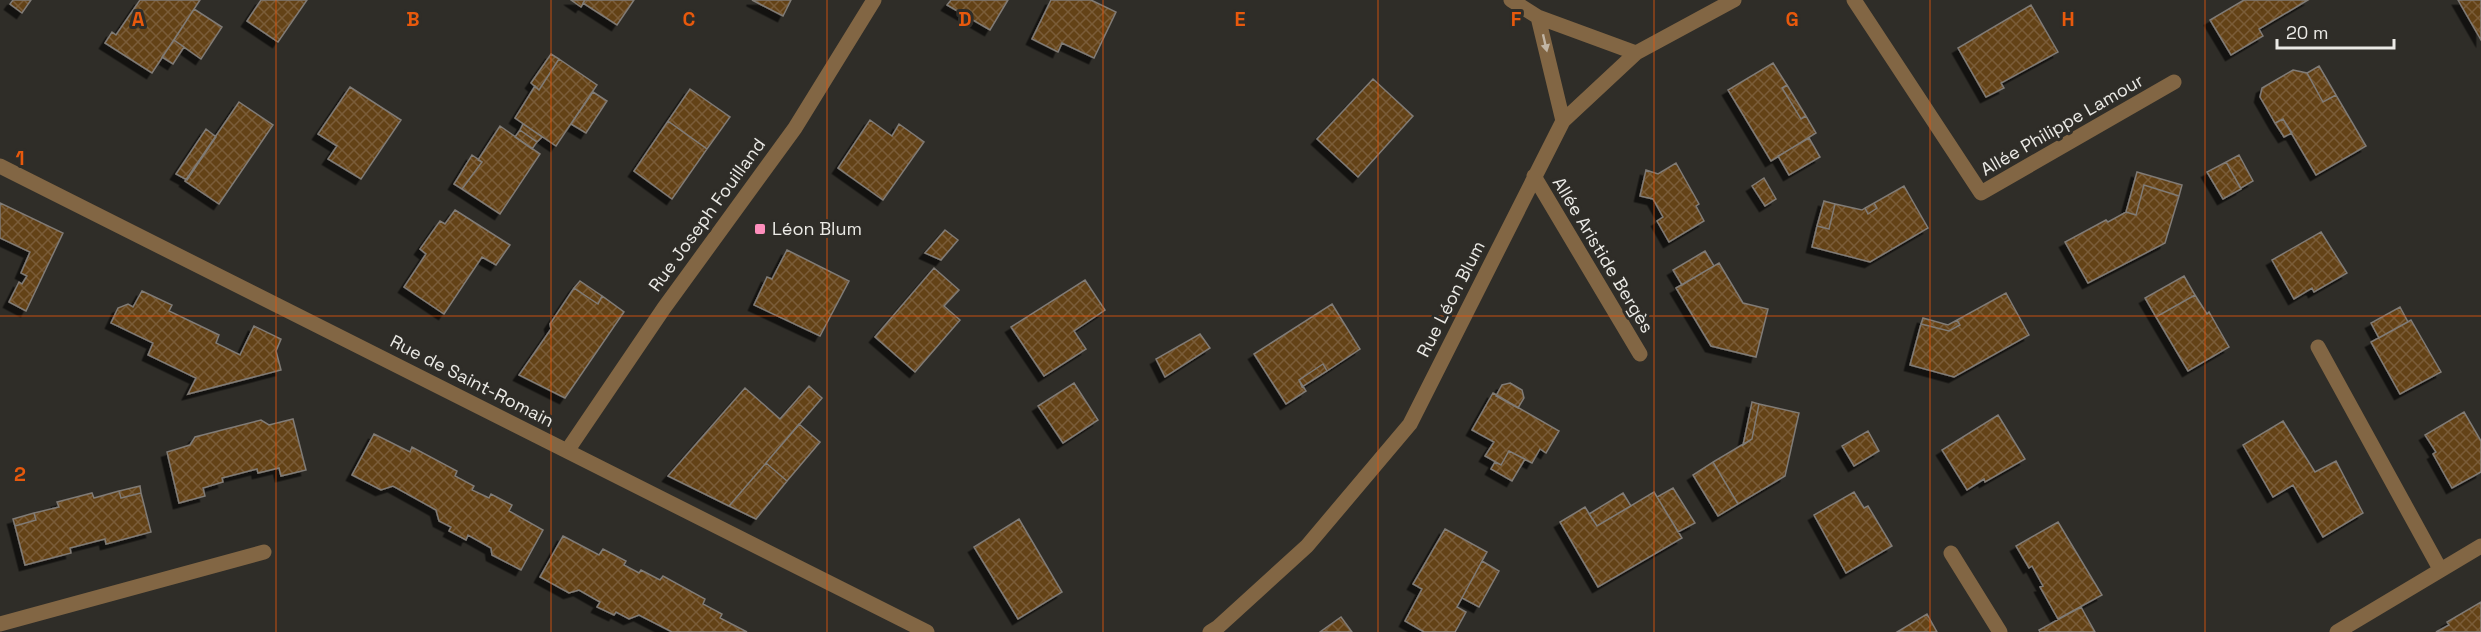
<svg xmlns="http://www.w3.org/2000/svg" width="2481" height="632" font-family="'Space Grotesk',sans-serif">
  <defs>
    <pattern id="building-cross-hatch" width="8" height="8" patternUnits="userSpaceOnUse" patternTransform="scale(1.5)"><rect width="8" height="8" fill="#644217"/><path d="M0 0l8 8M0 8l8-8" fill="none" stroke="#7a5d39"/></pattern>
    <filter id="shadow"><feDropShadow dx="-5.5" dy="5.5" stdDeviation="0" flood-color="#0009"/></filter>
  </defs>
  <rect width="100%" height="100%" fill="#2f2d28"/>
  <!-- building -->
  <path fill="url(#building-cross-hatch)" stroke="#807b76" stroke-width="1.5" filter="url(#shadow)" d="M13,0H31L22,13L10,4Z
    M140,0H200L152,73L105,43L112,32L116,35Z
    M261,0H307L278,42L247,21Z
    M571,0H585L581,7Z
    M585,0H634L617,25L583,3Z
    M752,0H791L783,16Z
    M951,0H1008L990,30L947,5Z
    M1051,0H1091L1116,12L1094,58L1062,43L1058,52L1032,39Z
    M2244,0H2308L2259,29L2263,36L2231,55L2210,20Z
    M2458,0H2481V40Z
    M2031,5L2058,52L2001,83L2004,88L1986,97L1958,48Z
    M194,9L222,27L201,59L174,40Z
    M174,40L184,47L173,64L162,57Z
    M551,54L559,59L539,90L531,83Z
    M559,59L597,85L556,146L515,118L535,86L539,90Z
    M1773,63L1787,85L1782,88L1801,119L1806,116L1816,133L1771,161L1728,90Z
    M2319,66L2336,95L2323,102L2307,73Z
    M2293,70L2307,73L2323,102L2336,95L2366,146L2316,175L2283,119L2275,123L2260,97L2262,88Z
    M1373,79L1413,116L1358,177L1317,139Z
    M1787,85L1806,116L1801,119L1782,88Z
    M350,87L401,120L361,179L328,159L337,146L318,134Z
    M690,89L730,117L707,149L668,121Z
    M593,92L607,101L586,133L571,124Z
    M239,102L273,125L219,204L185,181Z
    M2283,119L2292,133L2284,137L2275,123Z
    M870,120L892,136L899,124L924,142L883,200L838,168Z
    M668,121L707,149L672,199L634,171Z
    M523,124L542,137L537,142L520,130Z
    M500,126L540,154L500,214L462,189L482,162L478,160Z
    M206,129L216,137L187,180L176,174Z
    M520,130L537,142L532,149L515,137Z
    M1809,138L1820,157L1789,175L1778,156Z
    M472,155L482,162L462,189L454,184Z
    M2239,155L2253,181L2241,188L2226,162Z
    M2226,162L2241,189L2223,199L2207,172Z
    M1676,163L1699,204L1696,206L1704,221L1669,242L1657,221L1663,217L1653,199L1640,196L1646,170L1658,174Z
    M2137,172L2182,185L2179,196L2144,185L2136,215L2126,212Z
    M1764,178L1776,199L1765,206L1752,186Z
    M2144,185L2179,196L2165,243L2088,283L2065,242L2106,220L2108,222L2126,212L2136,215Z
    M1904,186L1928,228L1870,262L1812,247L1817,226L1829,229L1835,204L1862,210L1865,208L1868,214L1877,208L1874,203Z
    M1824,201L1835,204L1829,229L1817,226Z
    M0,203L63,233L26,311L9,302L19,282L22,284L27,276L21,273L30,252L0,238Z
    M1874,203L1877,208L1868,214L1865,208Z
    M455,210L510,245L496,265L482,257L444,314L404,287L426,254L420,249L440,221L445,224Z
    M945,230L958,240L941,260L925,253Z
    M2321,232L2347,273L2314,292L2312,288L2294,299L2272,260Z
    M787,250L849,281L820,336L754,305L767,277L772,279Z
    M1705,251L1714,266L1682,285L1673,270Z
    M1719,263L1743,303L1768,309L1756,357L1711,346L1676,288Z
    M934,268L959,290L944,306L960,320L915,372L875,337Z
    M2184,276L2195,295L2156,317L2145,298Z
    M1085,280L1105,310L1074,331L1086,349L1044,376L1011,327Z
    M580,281L602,296L598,304L574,288Z
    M574,288L598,304L602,296L624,312L565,398L519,375L551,329L550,324Z
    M142,291L172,305L169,311L219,335L216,343L240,355L254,326L281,339L276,351L281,370L188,394L196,378L148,355L153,343L111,323L118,308L128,304L133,307Z
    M2006,293L2029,335L1954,377L1910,365L1921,324L1949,331L1960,325L1957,320Z
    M2195,295L2207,314L2209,312L2229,347L2188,371L2156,317Z
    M1332,304L1360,349L1327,371L1323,364L1299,380L1306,391L1286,404L1254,354Z
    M2400,307L2408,322L2379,338L2371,323Z
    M1923,318L1948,325L1957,320L1960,325L1949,331L1921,324Z
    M2411,320L2441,372L2400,394L2371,342Z
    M1200,334L1210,348L1165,377L1156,359Z
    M1323,364L1327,371L1302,387L1299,380Z
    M1074,383L1098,420L1063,443L1038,406Z
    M1510,383L1522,390L1524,398L1518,408L1496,396L1502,385Z
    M809,386L822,398L729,506L668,476L745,388L780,419Z
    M1493,393L1559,431L1546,453L1540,449L1532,463L1509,451L1501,465L1485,456L1494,442L1472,430Z
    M1752,402L1759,404L1752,439L1743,445Z
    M1759,404L1799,413L1785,476L1738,504L1713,462L1752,439Z
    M2464,412L2481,441V472L2452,488L2433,454L2436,452L2425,435Z
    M1998,415L2025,459L1985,482L1984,479L1967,490L1942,450Z
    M293,419L306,470L281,476L279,468L258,473L257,469L222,478L223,482L203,488L205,496L179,503L167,452L190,445L195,437L261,420L269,425Z
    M2283,421L2315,472L2336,461L2363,513L2323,537L2293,485L2273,497L2243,445Z
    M799,424L820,442L787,481L766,463Z
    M1868,431L1879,451L1854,466L1842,446Z
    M374,434L410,452L412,447L457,471L455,476L474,486L472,490L489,498L491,494L512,505L509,511L543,530L521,570L492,555L491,548L468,535L466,540L449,531L451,527L439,521L436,510L393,486L381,490L352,475Z
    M1509,451L1525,459L1512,481L1491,469L1495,462L1501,465Z
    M1713,462L1738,504L1718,516L1693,475Z
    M766,463L787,481L756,519L729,506Z
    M140,486L141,493L121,498L119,491Z
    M1673,488L1695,523L1678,532L1657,497Z
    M119,491L121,498L141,493L151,532L106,544L105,539L70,548L71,553L25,565L15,526L36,520L34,513L59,507L57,502L92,493L94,498Z
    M1654,492L1682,538L1598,587L1560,522L1585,507L1597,526Z
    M1854,492L1864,508L1868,506L1892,546L1846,573L1814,515Z
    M1623,493L1631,506L1597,526L1589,514Z
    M34,513L36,520L15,526L13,519Z
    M1019,519L1062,592L1018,619L974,547Z
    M2058,522L2102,595L2058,619L2040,587L2043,586L2032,566L2029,568L2016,546Z
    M1445,529L1487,552L1457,607L1466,612L1455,632H1424L1405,621L1422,589L1413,584Z
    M563,536L599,555L603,549L626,561L624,565L639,573L641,570L660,580L663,576L705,599L703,604L722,614L720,618L747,632H672L639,615L629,619L616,612L614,615L597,607L600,602L579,590L569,593L540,577Z
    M1482,561L1499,571L1479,607L1462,598Z
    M2481,602V632H2436L2449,625L2447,622Z
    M2081,607L2095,632H2040L2039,630Z
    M1927,614L1937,632H1897Z
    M1341,617L1352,632H1320Z"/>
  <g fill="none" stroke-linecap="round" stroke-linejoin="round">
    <!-- minor -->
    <path stroke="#826644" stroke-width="15" d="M1511,0L1538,17L1563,121
      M1854,0L1981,193L2174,82
      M1538,17L1636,53
      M0,166L927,632
      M1534,176L1640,354
      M2318,347L2440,569
      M567,451L664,308L795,128L874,0
      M1951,553L2000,632
      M0,624L264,552
      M1210,632L1218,627L1307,546L1410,424L1563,121L1636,53L1734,0
      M2337,632L2481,546"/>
  </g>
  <!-- one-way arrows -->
  <defs><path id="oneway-solid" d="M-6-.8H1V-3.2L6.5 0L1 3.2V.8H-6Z" transform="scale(1.5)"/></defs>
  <use fill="#c1b5a5" href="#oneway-solid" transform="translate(1545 43) rotate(77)"/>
  <!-- grid -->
  <path fill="none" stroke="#e8590c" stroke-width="1.5" stroke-opacity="0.55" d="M276,0V632M551,0V632M827,0V632M1103,0V632M1378,0V632M1654,0V632M1930,0V632M2205,0V632M0,316H2481"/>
  <!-- markers -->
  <rect fill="#fe8ebc" stroke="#2f2d28" stroke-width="2" x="754" y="223" width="12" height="12" rx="3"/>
  <g text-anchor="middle" stroke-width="6" stroke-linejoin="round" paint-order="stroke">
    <!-- street labels -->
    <g font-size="18" fill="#ebeae6" stroke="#2f2d28">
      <text transform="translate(2062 125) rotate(-30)" y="6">Allée Philippe Lamour</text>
      <text transform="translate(707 215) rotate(-54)" y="6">Rue Joseph Fouilland</text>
      <text transform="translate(1603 255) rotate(59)" y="6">Allée Aristide Bergès</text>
      <text transform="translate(1451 299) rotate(-63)" y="6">Rue Léon Blum</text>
      <text transform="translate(472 381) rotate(27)" y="6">Rue de Saint-Romain</text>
    </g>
    <!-- poi labels -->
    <g font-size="18" fill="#ebeae6" stroke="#2f2d28" text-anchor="start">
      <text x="772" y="235">Léon Blum</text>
    </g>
  </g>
  <g font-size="20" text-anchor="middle" font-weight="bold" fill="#e8590c" stroke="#2f2d28" stroke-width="6" stroke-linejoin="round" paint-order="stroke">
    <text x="138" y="26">A</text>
    <text x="413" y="26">B</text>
    <text x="689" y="26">C</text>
    <text x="965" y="26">D</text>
    <text x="1240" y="26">E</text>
    <text x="1516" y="26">F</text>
    <text x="1792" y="26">G</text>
    <text x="2068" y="26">H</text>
    <text x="20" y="165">1</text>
    <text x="20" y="481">2</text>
  </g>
  <!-- scale -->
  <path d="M2277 39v9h117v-9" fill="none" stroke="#ebeae6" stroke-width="3"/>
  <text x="2286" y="39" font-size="18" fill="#ebeae6" stroke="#2f2d28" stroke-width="4.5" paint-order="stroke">20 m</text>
</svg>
